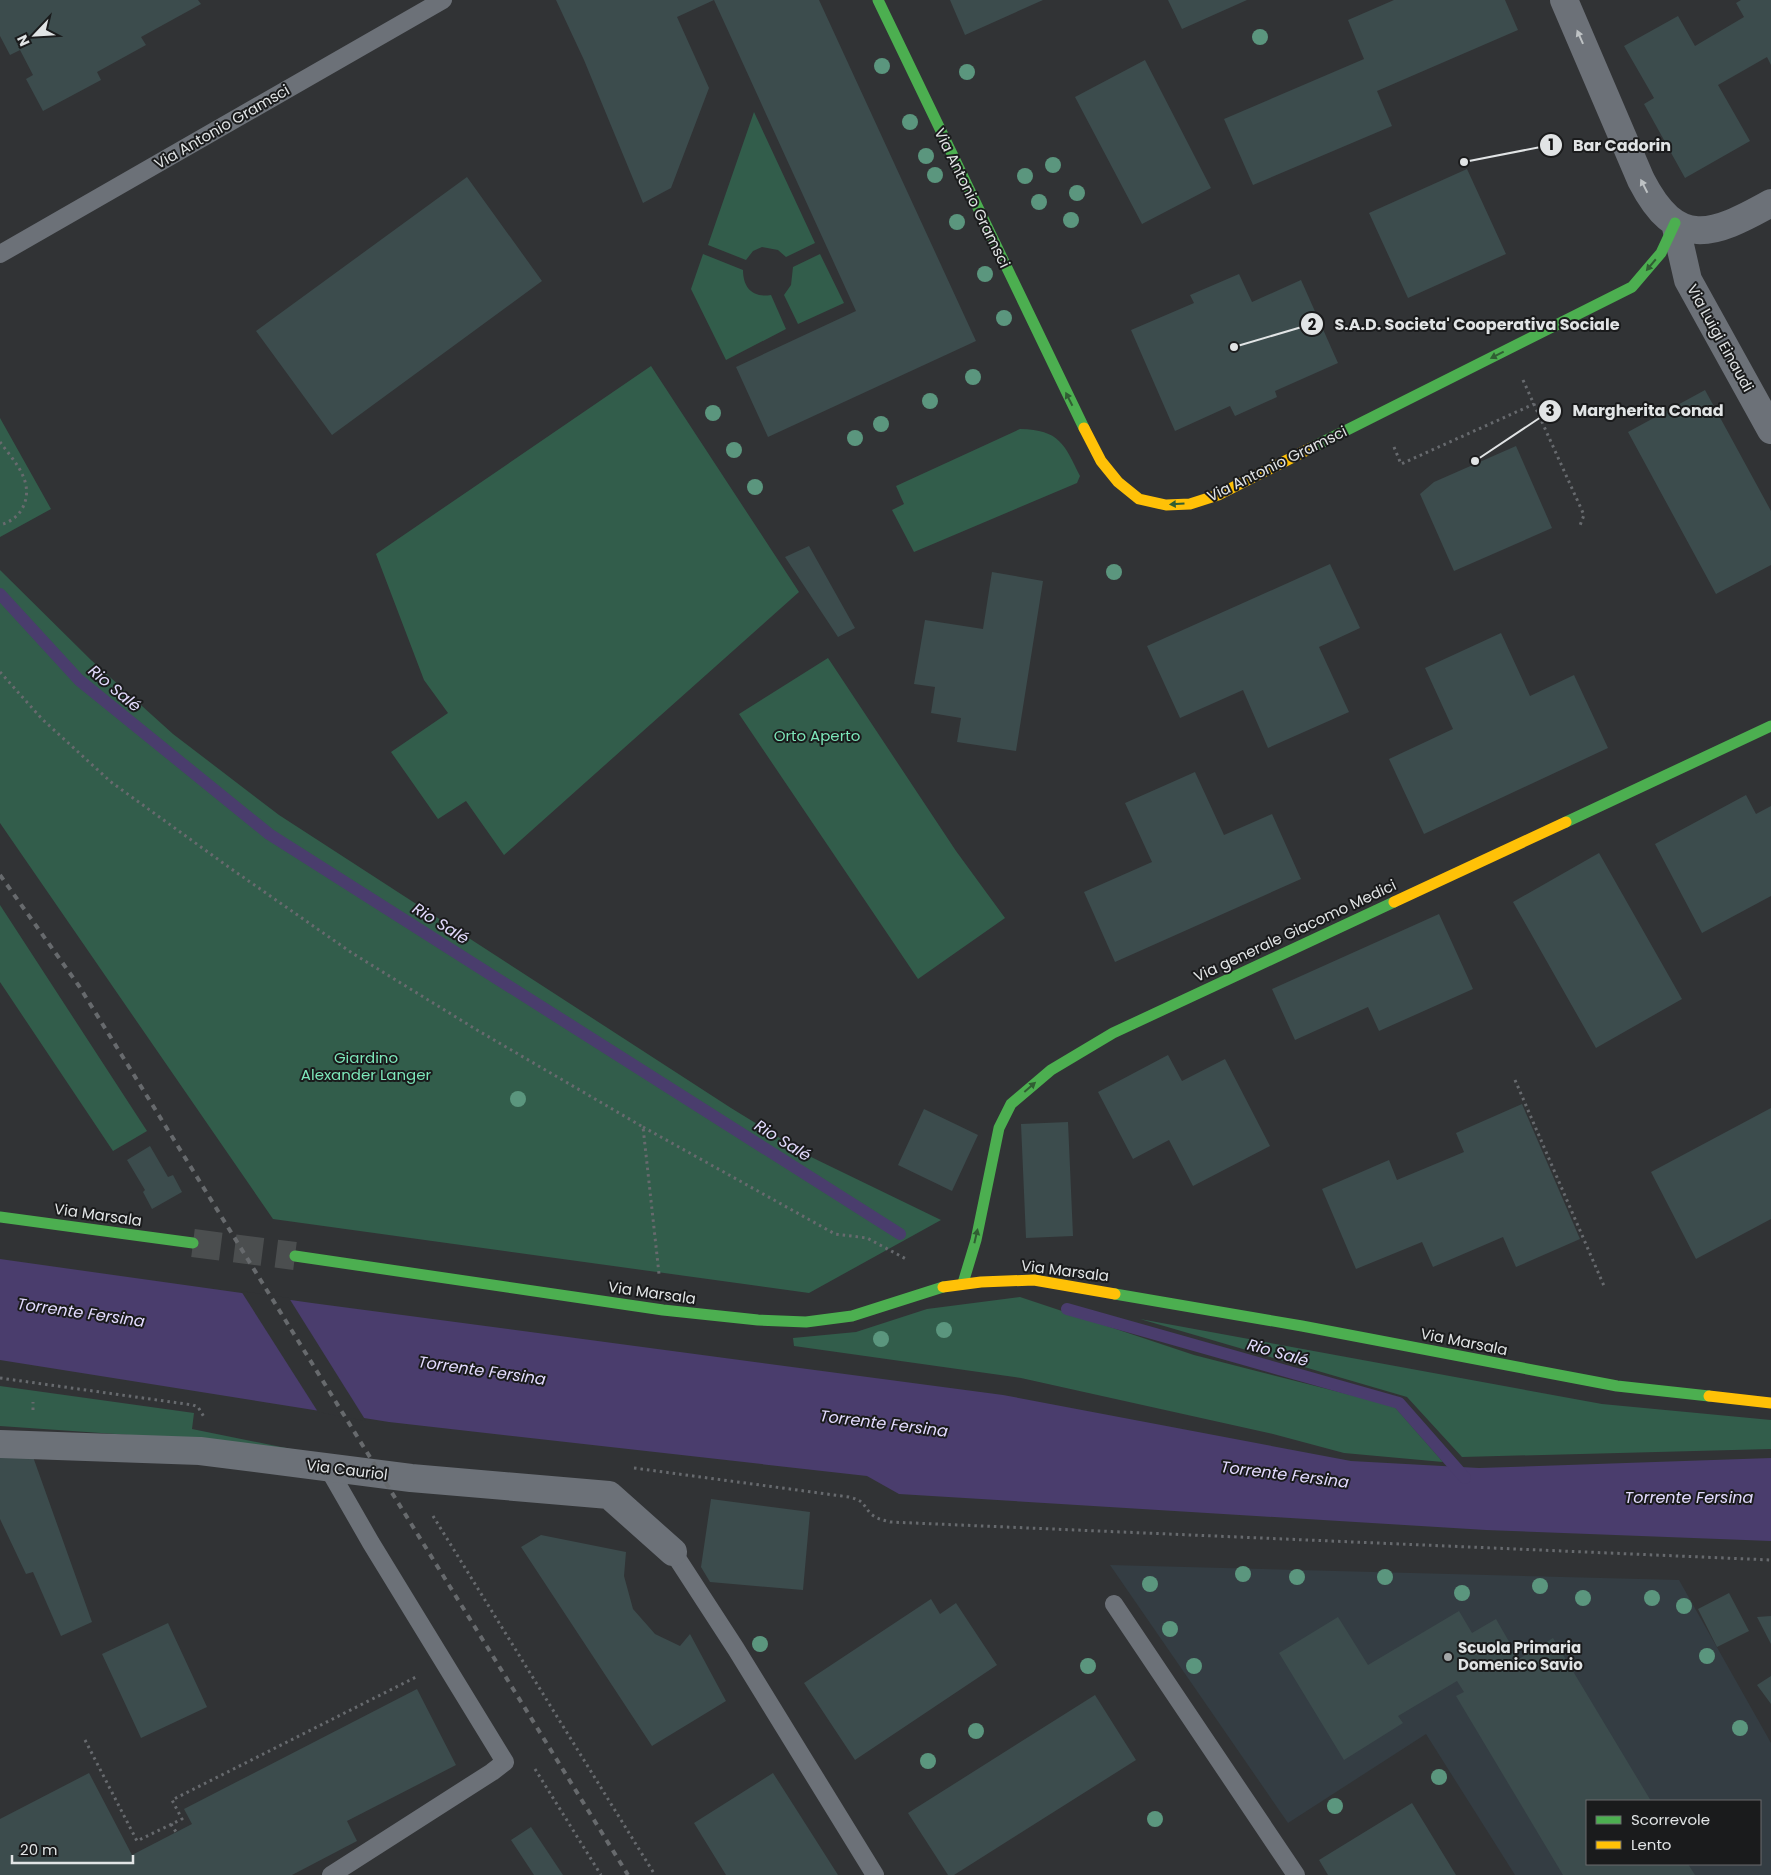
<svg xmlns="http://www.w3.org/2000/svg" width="1771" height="1875" font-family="Poppins,sans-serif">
  <rect width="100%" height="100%" fill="#313335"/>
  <!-- built -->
  <path fill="#343d43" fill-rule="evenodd" d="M1110,1565L1679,1580L1771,1743V1875H1515L1426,1734L1288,1823ZM1587,1801H1760V1864H1587Z"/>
  <!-- green -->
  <path fill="#325d4b" d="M754,112L815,243L786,257L778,250L762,247L753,251L746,260L708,245Z
    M703,254L743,270C743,288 753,298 771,295L786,329L726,360L691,289Z
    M820,254L844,303L798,324L784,295L791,285L793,267Z
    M651,366L799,592L504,855L466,801L438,819L391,752L448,713L424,680L376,554Z
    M0,418L51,509L0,537Z
    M1020,429C1060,430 1064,444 1080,476L1077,483L914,552L892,510L904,504L896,486Z
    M0,570L91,660L173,734L279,815L731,1108L809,1156L941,1220L809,1293L273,1219L0,823Z
    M828,658L956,851L1005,918L918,979L739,714Z
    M0,905L147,1131L113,1151L0,982Z
    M1020,1297L1194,1355L1394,1406L1443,1462L1344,1453L1273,1434L1021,1378L794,1346L793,1338L856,1332L927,1309Z
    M1140,1319L1602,1404L1771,1420V1449L1462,1457L1407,1397Z
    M0,1386L194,1413L192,1429L301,1451L202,1440L0,1426Z"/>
  <!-- water -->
  <path fill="#4a3d6d" d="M0,1259L312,1303L1003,1395L1351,1461L1479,1468L1771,1458V1541L1486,1530L899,1494L867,1476L389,1422L0,1360Z"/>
  <!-- pier -->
  <path fill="#313335" d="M241,1291L289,1298L366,1421L318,1412Z"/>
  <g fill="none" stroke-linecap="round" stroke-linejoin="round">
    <!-- stream -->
    <path stroke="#4a3d6d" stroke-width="12" d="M0,594L79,680L269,834L900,1234
      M1067,1309L1399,1403L1465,1478"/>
  </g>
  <!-- building -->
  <path fill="#3c4c4d" d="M0,0H198L201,4L141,37L146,45L97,72L101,80L43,111L26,79L33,75L20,50L10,55L0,36Z
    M556,0H819L976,341L768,437L736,367L856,311L714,0L677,17L709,88L671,188L643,203L584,60Z
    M950,0H1043L965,35Z
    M1168,0H1247L1182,29Z
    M1394,0H1505L1518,30L1377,91L1392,126L1253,185L1224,119L1364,59L1348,20Z
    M1741,0H1771V65L1767,57L1718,85L1750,141L1685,178L1644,104L1654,98L1624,46L1678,16L1695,46L1744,17L1736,3Z
    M1145,60L1211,188L1142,224L1075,97Z
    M1467,169L1506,254L1408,298L1369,213Z
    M467,177L542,281L332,435L256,331Z
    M1239,274L1252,302L1301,280L1338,363L1275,391L1277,397L1235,416L1230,406L1175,431L1131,330L1194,303L1190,295Z
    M1705,390L1771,511V565L1716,594L1628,432Z
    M1516,446L1552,528L1454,571L1420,494L1434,482Z
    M809,546L855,628L838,637L785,557Z
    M1330,564L1360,628L1319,647L1349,712L1268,748L1243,690L1180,718L1147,646Z
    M992,572L1043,581L1016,751L957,742L961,718L931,713L935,687L914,684L925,620L983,629Z
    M1501,633L1530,696L1574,675L1608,748L1424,834L1389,759L1453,729L1425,668Z
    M1195,772L1224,835L1272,814L1301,879L1115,962L1084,892L1152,862L1125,803Z
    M1746,795L1756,814L1771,806V896L1702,933L1655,844Z
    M1599,853L1682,999L1596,1048L1513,902Z
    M1439,914L1473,989L1379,1031L1368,1007L1295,1040L1272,989Z
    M1168,1055L1182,1081L1225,1059L1270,1146L1193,1186L1169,1140L1133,1159L1098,1092Z
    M1522,1104L1580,1239L1516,1267L1503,1237L1433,1267L1422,1242L1356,1269L1322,1189L1389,1160L1397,1180L1464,1152L1456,1133Z
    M1771,1108V1219L1696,1259L1651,1172Z
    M924,1109L978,1135L952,1191L898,1165Z
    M1068,1122L1073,1236L1026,1238L1021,1124Z
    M150,1146L168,1177L173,1175L182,1192L152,1209L143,1192L145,1190L127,1160Z
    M0,1451L32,1454L92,1622L61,1636L33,1572L26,1574L0,1519Z
    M711,1499L810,1512L803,1590L710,1582L701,1567Z
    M541,1535L626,1552L624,1576L633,1609L655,1634L680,1646L690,1634L726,1701L652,1746L521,1547Z
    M1729,1593L1749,1631L1717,1647L1698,1609Z
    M931,1599L940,1614L956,1603L997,1665L855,1760L804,1683Z
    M1459,1611L1472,1633L1496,1619L1519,1659L1553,1638L1651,1801H1587V1864H1688L1695,1875H1563L1456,1696L1464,1692L1457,1681L1398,1716L1403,1723L1344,1760L1279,1653L1338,1617L1368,1665Z
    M1771,1616V1644L1757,1617Z
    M168,1623L207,1707L141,1738L102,1654Z
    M1771,1676V1704L1757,1685Z
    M417,1689L456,1765L347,1821L357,1841L292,1875H0V1819L89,1773L132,1855L192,1824L184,1809Z
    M1095,1695L1136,1760L954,1875H948L908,1813Z
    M773,1773L810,1831L838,1875H726L694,1823Z
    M1412,1803L1456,1875H1328L1319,1860Z
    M531,1827L563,1875H534L511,1840Z"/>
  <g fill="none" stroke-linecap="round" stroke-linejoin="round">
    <!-- secondary-tunnel -->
    <path stroke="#4b4e4f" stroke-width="28" stroke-dasharray="28 14" stroke-linecap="butt" d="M193,1243L295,1256"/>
    <!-- path -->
    <path stroke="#676a6e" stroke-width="3" stroke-dasharray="2.5 4" stroke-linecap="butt" d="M1523,380L1584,515L1579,528
      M0,442C14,461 35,482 23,507C18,517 10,522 0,525
      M1394,447L1401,464L1534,404
      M0,672L42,719L111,782L230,868L352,953L477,1030L643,1127L659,1274
      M1515,1080L1604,1286
      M643,1127L835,1234L867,1238L908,1260
      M0,1378L193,1405L198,1407L204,1417
      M33,1410V1402
      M634,1468L849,1497C865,1501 862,1504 871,1514C877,1519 883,1520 890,1522L1771,1560
      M433,1516L655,1875
      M85,1740L137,1841L182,1819L172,1800L418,1676
      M535,1769L601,1875
      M171,1824L176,1832"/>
    <!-- lane -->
    <path stroke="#6c7178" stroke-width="18" d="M0,254L443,0
      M328,1468L371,1543L505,1762L492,1772L331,1875
      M673,1552L736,1649L875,1875
      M1114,1604L1296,1875"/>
    <!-- street -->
    <path stroke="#6c7178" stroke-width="28" d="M1564,0L1641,180C1677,250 1712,236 1771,203
      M1675,223L1688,280L1771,430
      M0,1444L200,1451L411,1478L609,1495L673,1552"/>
    <!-- fast -->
    <path stroke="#4caf50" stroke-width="11" d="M878,0L1084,428
      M1311,448L1632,287L1661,253L1675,223
      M1566,822L1771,726
      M0,1217L193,1243
      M295,1256L663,1310L758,1320L806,1322L852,1316L943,1287
      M963,1283L976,1240L999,1128L1011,1104L1051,1070L1113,1033L1394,902
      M1115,1294L1302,1326L1617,1386L1709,1396"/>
    <!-- slow -->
    <path stroke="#ffc107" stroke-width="11" d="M1084,428L1101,461L1118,482L1139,499L1166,505L1190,504L1218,495L1311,448
      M1394,902L1566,822
      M943,1287L981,1282L1034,1280L1115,1294
      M1709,1396L1771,1403"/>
    <!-- rail -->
    <path stroke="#676a6d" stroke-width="4" stroke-dasharray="6 6" stroke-linecap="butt" d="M0,875L79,986L628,1875"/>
  </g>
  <!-- trees -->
  <g fill="#5b967e">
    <circle cx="1260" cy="37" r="8"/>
    <circle cx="882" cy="66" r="8"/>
    <circle cx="967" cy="72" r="8"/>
    <circle cx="910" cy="122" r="8"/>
    <circle cx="926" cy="156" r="8"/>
    <circle cx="1053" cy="165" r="8"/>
    <circle cx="935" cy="175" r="8"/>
    <circle cx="1025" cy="176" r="8"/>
    <circle cx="1077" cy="193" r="8"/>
    <circle cx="1039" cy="202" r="8"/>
    <circle cx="1071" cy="220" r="8"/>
    <circle cx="957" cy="222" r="8"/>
    <circle cx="985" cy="274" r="8"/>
    <circle cx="1004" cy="318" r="8"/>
    <circle cx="973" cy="377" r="8"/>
    <circle cx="930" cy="401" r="8"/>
    <circle cx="713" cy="413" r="8"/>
    <circle cx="881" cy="424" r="8"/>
    <circle cx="855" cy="438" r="8"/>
    <circle cx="734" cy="450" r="8"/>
    <circle cx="755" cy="487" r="8"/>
    <circle cx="1114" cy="572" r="8"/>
    <circle cx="518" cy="1099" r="8"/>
    <circle cx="944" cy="1330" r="8"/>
    <circle cx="881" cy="1339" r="8"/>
    <circle cx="1243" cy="1574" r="8"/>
    <circle cx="1297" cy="1577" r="8"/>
    <circle cx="1385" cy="1577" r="8"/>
    <circle cx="1150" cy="1584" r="8"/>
    <circle cx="1540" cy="1586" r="8"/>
    <circle cx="1462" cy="1593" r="8"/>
    <circle cx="1583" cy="1598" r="8"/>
    <circle cx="1652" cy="1598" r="8"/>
    <circle cx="1684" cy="1606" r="8"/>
    <circle cx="1170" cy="1629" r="8"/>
    <circle cx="760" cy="1644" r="8"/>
    <circle cx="1707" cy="1656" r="8"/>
    <circle cx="1088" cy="1666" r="8"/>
    <circle cx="1194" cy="1666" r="8"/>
    <circle cx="1740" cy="1728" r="8"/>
    <circle cx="976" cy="1731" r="8"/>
    <circle cx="928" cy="1761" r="8"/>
    <circle cx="1439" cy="1777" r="8"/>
    <circle cx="1335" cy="1806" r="8"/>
    <circle cx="1155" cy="1819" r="8"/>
  </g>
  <!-- one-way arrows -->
  <defs><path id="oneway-solid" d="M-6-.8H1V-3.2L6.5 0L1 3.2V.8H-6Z" transform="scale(1.25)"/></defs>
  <g fill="#bec2c4">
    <use href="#oneway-solid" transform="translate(1580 37) rotate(-114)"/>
    <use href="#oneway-solid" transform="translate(1644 186) rotate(-117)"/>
  </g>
  <g fill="#305e33">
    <use href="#oneway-solid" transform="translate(1651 265) rotate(130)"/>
    <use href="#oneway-solid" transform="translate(1497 355) rotate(153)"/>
    <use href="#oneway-solid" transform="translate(1069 399) rotate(-117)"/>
    <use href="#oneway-solid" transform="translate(1177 504) rotate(177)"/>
    <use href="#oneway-solid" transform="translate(1030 1087) rotate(-41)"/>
    <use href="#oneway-solid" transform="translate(976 1236) rotate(-77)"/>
  </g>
  <!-- markers -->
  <circle fill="#a3a6a7" stroke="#1a1b1c" stroke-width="2" cx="1448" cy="1657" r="5"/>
  <g text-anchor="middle" stroke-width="4" stroke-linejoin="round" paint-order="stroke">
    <!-- street labels -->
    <g font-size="15" fill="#e1e4e5" stroke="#1a1b1c">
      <text transform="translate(222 127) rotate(-30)" y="5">Via Antonio Gramsci</text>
      <text transform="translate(972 198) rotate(64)" y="5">Via Antonio Gramsci</text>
      <text transform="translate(1720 338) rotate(61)" y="5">Via Luigi Einaudi</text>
      <text transform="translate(1277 464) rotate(-26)" y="5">Via Antonio Gramsci</text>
      <text transform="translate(1295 931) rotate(-25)" y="5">Via generale Giacomo Medici</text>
      <text transform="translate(98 1215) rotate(8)" y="5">Via Marsala</text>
      <text transform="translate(1065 1271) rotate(7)" y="5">Via Marsala</text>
      <text transform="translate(652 1293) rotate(8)" y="5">Via Marsala</text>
      <text transform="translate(1464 1342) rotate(11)" y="5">Via Marsala</text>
      <text transform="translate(347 1470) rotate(7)" y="5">Via Cauriol</text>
    </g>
    <!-- park labels -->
    <g font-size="15" fill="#7de7ba" stroke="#1a1b1c">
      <text x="817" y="741">Orto Aperto</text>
      <text x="366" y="1063">Giardino<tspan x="366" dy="17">Alexander Langer</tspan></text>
    </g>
    <!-- poi labels -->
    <g font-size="15" font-weight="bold" fill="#e1e4e5" stroke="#1a1b1c" text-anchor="start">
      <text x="1458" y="1653">Scuola Primaria<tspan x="1458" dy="17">Domenico Savio</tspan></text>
    </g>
    <!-- water labels -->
    <g font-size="16" font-style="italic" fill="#e3dbfe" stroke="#1a1b1c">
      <text transform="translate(115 688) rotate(40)" y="6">Rio Salé</text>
      <text transform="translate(441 923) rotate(32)" y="6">Rio Salé</text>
      <text transform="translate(783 1140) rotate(32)" y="6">Rio Salé</text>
      <text transform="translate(81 1312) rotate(8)" y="6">Torrente Fersina</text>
      <text transform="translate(1278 1352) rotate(16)" y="6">Rio Salé</text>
      <text transform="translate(482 1370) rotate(8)" y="6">Torrente Fersina</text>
      <text transform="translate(884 1423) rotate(7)" y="6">Torrente Fersina</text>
      <text transform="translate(1285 1474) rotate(7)" y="6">Torrente Fersina</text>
      <text x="1689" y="1503">Torrente Fersina</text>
    </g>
  </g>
  <!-- callouts -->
  <path fill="none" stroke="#e1e4e5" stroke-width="2" d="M1464 162L1551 145M1234 347L1312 324M1475 461L1550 411"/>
  <g fill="#e1e4e5" stroke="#1a1b1c" stroke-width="2">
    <circle cx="1464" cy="162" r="5"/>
    <circle cx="1234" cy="347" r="5"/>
    <circle cx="1475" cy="461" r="5"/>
    <circle cx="1551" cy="145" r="12"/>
    <circle cx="1312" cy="324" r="12"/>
    <circle cx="1550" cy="411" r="12"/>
  </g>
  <g font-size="15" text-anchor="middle" font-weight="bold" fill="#111">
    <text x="1551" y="150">1</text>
    <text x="1312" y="330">2</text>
    <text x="1550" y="416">3</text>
  </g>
  <g font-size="16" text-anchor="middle" font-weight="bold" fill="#e1e4e5" stroke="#1a1b1c" stroke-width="4" stroke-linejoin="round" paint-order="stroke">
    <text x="1622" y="151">Bar Cadorin</text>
    <text x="1477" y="330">S.A.D. Societa' Cooperativa Sociale</text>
    <text x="1648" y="416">Margherita Conad</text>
  </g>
  <!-- legend -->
  <rect x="1586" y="1800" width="175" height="65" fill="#1a1b1c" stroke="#6a6b6c"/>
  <rect x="1596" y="1816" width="25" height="8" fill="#4caf50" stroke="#6a6b6c"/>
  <text x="1631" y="1825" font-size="15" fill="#e1e4e5">Scorrevole</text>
  <rect x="1596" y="1841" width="25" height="8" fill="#ffc107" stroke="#6a6b6c"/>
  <text x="1631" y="1850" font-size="15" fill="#e1e4e5">Lento</text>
  <!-- north arrow -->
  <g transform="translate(35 35) rotate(245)" stroke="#1a1b1c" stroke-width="4" paint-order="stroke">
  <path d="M0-4L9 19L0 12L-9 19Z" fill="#e1e4e5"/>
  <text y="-8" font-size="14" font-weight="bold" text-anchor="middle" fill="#e1e4e5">N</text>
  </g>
  <!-- scale -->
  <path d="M12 1855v8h121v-8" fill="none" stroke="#e1e4e5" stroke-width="2.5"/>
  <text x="20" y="1855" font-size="15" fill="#e1e4e5" stroke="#1a1b1c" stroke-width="4" paint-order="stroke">20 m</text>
</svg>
